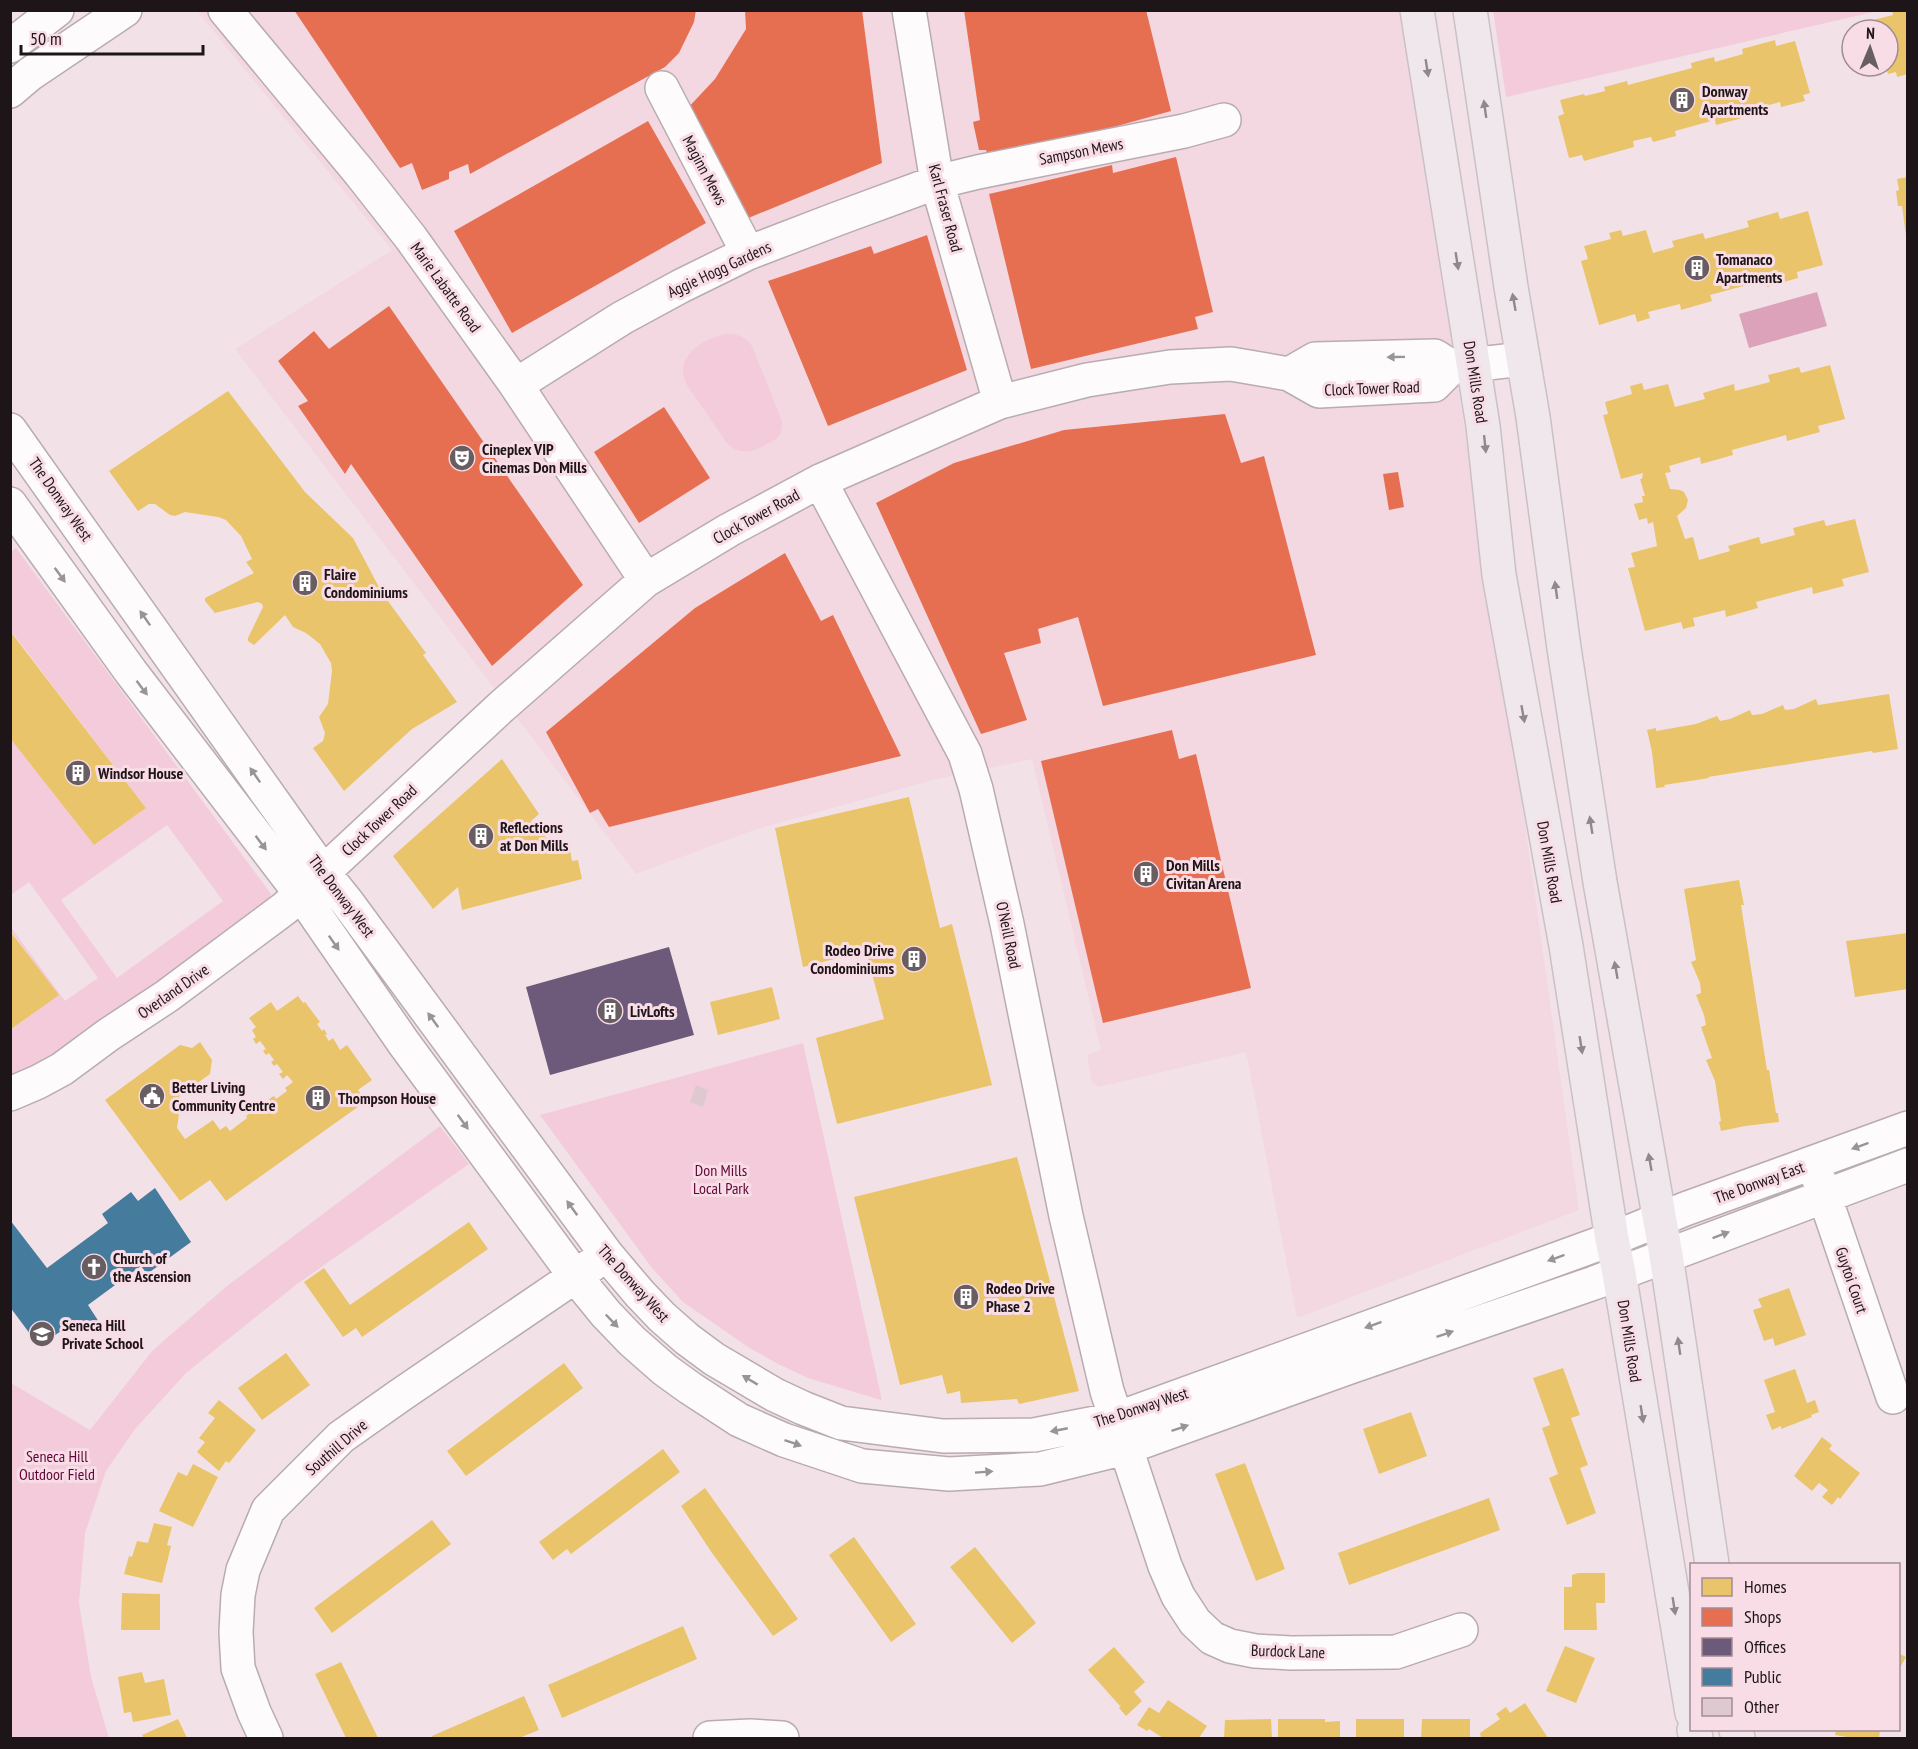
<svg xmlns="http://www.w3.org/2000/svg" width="1918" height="1749" font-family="'PT Sans Narrow',sans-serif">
  <rect width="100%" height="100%" fill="#f2e2e8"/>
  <!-- built -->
  <path fill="#f3d8e1" d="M197,11H1401L1452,320L1459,393L1507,696L1579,1210L1297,1318L1246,1052L1099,1087L1092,1083L1087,1055L1101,1050L1032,759L933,780L754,830L636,874L235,349L392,250Z"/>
  <!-- green -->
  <path fill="#f3cbda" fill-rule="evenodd" d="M1493,10H1878V11L1506,97Z
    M728,334C738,334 746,337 752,346L782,421C782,426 782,431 779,436C776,440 771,442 767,444C753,452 739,456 727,443L687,385C672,357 704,337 728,334Z
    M16,548L271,894L268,902L133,1003L11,1084V1030L58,995L11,931L10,926L65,1001L98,978L29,882L11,895V738L94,845L146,808L11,631V552ZM167,825L223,901L117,978L61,900Z
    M803,1043L881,1396V1400L808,1378L778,1364L748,1347L683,1302L652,1268L540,1115Z
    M440,1126L469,1164L297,1284L186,1373L135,1429L106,1471L85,1533L79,1603L91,1677L109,1738H11V1383L90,1430L153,1350L227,1286Z"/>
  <!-- water -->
  <path fill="#dca2b9" d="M1817,292L1827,326L1749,348L1739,314Z"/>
  <!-- homes -->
  <path fill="#e9c46a" d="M1892,10H1908V74L1897,77L1896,72L1888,74L1885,66H1888V30H1876L1873,20L1893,15Z
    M1775,40L1776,46L1795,41L1810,93L1803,95L1805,101L1781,107L1780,102L1741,113L1742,118L1716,125L1715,120L1675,131L1676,136L1653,142L1651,137L1633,141L1634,147L1584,161L1582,155L1569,158L1558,116L1564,114L1560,100L1584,94L1585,96L1605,91L1604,87L1627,81L1628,85L1692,68L1691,63L1714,57L1715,62L1743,54L1742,49Z
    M1908,177V236H1906L1902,206H1898L1896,191L1899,190L1897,179Z
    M1808,211L1823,265L1797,272L1798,278L1767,287L1766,280L1710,295L1712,301L1681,310L1680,304L1648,312L1650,318L1637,322L1635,314L1599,325L1581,261L1588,259L1584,246L1611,239L1609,233L1621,230L1623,236L1646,230L1653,253L1674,247L1672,241L1703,233L1705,239L1749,227L1747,221L1778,212L1780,219Z
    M1830,365L1845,419L1818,426L1820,432L1787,441L1786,435L1732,450L1733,455L1701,464L1700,457L1669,466L1671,472L1665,473L1670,489L1680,490L1684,492L1688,500L1686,508L1677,516L1685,539L1693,537L1699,560L1730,551L1728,546L1759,537L1761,544L1795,535L1793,528L1824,520L1826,526L1855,519L1869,572L1842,579L1844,586L1813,594L1812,587L1756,602L1758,608L1726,617L1725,610L1693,618L1695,626L1683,629L1681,622L1645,631L1628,568L1635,567L1631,553L1657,546L1653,522L1648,524L1647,518L1639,520L1634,504L1643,502L1642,496H1645L1640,479H1642L1643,473L1621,479L1603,415L1608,414L1605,402L1632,394L1630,386L1642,383L1644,390L1668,384L1675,407L1705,399L1703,393L1734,384L1735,391L1770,382L1768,375L1799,367L1801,373Z
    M228,391L305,492L353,538L382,593L426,653L423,655L457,702L412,729L344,791L313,748L323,741L325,733L319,717L328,704L332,671L331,663L320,644L306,633L293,627L285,615L254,645L248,641V638L263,607L262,604L258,602L215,613L205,601V598L254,573L246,562L252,559L241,536L226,520L218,517L185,512L175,516L170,515L155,504H149L138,511L109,471Z
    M10,631L146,808L94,845L10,738Z
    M1889,694L1898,749L1873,753L1872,751L1708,777L1709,778L1664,785L1665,787L1656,788L1652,752L1647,730L1656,728V731L1696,724L1717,716L1720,721L1730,719L1750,710L1752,715L1762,714L1783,705L1785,710L1794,709L1816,699L1818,705Z
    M502,759L539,814L531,821L560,853L570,850L572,861L578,860L582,879L462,910L458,887L433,909L393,856Z
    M909,797L940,928L952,924L992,1085L837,1124L816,1038L884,1019L866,951L803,967L775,828Z
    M1739,880L1744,905H1741L1767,1070H1769L1776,1113H1778L1779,1122L1745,1126L1721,1131L1719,1122L1721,1121L1715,1081L1706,1060L1712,1058L1701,1027L1706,1025L1704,1015L1696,995L1701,993L1700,983L1691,962L1696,960L1684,889Z
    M10,931L59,995L10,1030Z
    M1908,933V989L1855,997L1846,941Z
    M772,987L780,1019L718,1035L710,1002Z
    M298,996L303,1003L305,1002L320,1022L317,1024L322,1031L324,1029L327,1034L325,1035L329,1041L333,1038L340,1050L347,1045L372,1080L358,1090L361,1094L357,1097L362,1104L226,1201L210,1180L180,1201L105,1100L180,1045L192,1048L200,1042L212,1060L210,1074L179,1096L181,1099L177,1128L185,1139L213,1120L220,1130L226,1126L230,1131L247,1118L246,1116L252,1112L254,1114L260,1110L258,1107L262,1104L264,1107L271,1102L269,1099L274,1096L276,1099L287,1091L285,1088L293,1082L287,1075L283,1079L279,1074L283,1072L277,1064L274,1066L271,1062L274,1060L269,1053L266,1055L263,1051L266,1049L260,1041L256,1044L253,1039L256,1037L252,1030L256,1027L249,1018L271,1002L277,1011Z
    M1017,1157L1079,1391L1019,1404L1017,1399L961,1403L960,1391L947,1394L942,1375L900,1385L854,1197Z
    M469,1222L488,1249L362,1337L356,1328L343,1337L304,1282L324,1268L350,1305Z
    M1789,1288L1806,1335L1775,1346L1773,1338L1764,1341L1753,1310L1762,1307L1758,1299Z
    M286,1353L310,1385L262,1420L238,1388Z
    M564,1363L583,1388L466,1476L447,1451Z
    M1563,1368L1580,1415L1571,1418L1588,1465L1580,1468L1596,1513L1567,1525L1549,1478L1558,1474L1542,1428L1550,1425L1533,1378Z
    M1795,1369L1807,1403L1815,1400L1819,1412L1811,1415L1812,1417L1781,1429V1426L1772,1430L1766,1415L1775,1412L1764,1380Z
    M219,1400L256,1430L229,1463L226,1461L219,1471L197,1452L205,1442L199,1438L215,1418L208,1413Z
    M1411,1412L1427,1456L1379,1474L1363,1429Z
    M1822,1437L1832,1445L1829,1449L1860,1473L1840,1499L1838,1497L1832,1505L1822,1497L1828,1490L1819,1483L1812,1491L1794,1476Z
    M663,1449L680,1472L571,1554L567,1549L553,1560L539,1542Z
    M1245,1463L1285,1569L1256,1581L1215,1474Z
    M193,1464L218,1477L193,1527L159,1511L178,1472L187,1476Z
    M705,1488L798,1619L773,1636L712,1553L681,1506Z
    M1489,1498L1500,1530L1349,1585L1338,1553Z
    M432,1520L451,1544L332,1633L314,1608Z
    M154,1523L172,1527L167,1545L171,1546L162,1583L124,1574L129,1556L132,1557L137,1541L148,1543Z
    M854,1537L916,1624L891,1642L829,1555Z
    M975,1547L1036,1623L1012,1643L950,1567Z
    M1578,1573H1605V1603H1596L1597,1630H1564V1587H1572V1575Z
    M122,1593L160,1594V1630H121Z
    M683,1626L697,1659L562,1718L548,1685Z
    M1565,1646L1595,1658L1576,1703L1546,1691Z
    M1114,1647L1145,1682L1134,1692L1142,1701L1126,1716L1119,1708L1122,1704L1120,1706L1088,1670Z
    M1898,1653L1906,1657L1898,1671Z
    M341,1662L378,1738H346L315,1674Z
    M142,1672L145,1683L164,1679L171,1715L133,1722L131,1712L124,1713L118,1677Z
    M524,1696L539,1730L519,1738H433L432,1736Z
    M1168,1700L1207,1726L1199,1738H1163L1149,1729L1147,1731L1137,1725L1149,1707L1159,1713Z
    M1525,1703L1548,1738H1481L1480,1733L1500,1719L1496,1714L1506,1707L1510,1713Z
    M178,1719L187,1738H144L142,1735Z
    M1271,1719L1272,1738H1224L1225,1720Z
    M1278,1719H1325V1722L1340,1721V1738H1278Z
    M1356,1719H1404V1738H1356Z
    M1422,1719H1470V1738H1421Z
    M1836,1730H1880L1879,1738H1853L1835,1735Z"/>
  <!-- shops -->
  <path fill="#e76f51" d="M294,10H696L694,22L679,53L665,67L470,174L468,164L449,172V179L422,190L412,163L400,168Z
    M745,10H862L882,163L746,219L685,111L715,79L746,29Z
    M964,10H1146L1171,111L1110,128L1113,138L991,165L986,150H979L973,122L980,120Z
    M648,121L706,223L512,333L454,231Z
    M1176,157L1213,312L1195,317L1198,329L1031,369L989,194L1112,165L1113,173Z
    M927,235L967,370L828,426L768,281L871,246L874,254Z
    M389,306L583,585L492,666L351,464L345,474L298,406L308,401L278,361L314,331L329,349Z
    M664,407L710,478L639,523L594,452Z
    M1225,414L1241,463L1264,456L1316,655L1103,706L1078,617L1038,629L1041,643L1004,653L1027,720L981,734L876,503L954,463L1064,430Z
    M1398,472L1404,507L1389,510L1383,474Z
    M785,553L821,621L833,615L901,756L609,827L598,809L590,813L546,732L695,608Z
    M1172,730L1179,759L1196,754L1251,988L1103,1023L1041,761Z"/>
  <!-- offices -->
  <path fill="#6d597a" d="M669,947L694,1035L550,1075L526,987Z"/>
  <!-- public -->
  <path fill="#457b9d" d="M155,1188L191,1242L147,1274L141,1266L88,1305L99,1322L81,1334L73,1323L39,1346L10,1307V1220L47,1268L108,1223L102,1214L131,1192L138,1201Z"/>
  <!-- building -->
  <path fill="#dfc9d1" d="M696,1085L708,1090L703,1107L690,1102Z"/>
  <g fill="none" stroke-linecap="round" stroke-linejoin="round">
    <!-- minor casing -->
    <g stroke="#b8acb0" stroke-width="36">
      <path id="minor" d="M225,10L360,173L411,238L516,385L646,580
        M909,10L937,182L1000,402
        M10,46L57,10
        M662,88L748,253
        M10,91L30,74L125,10
        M1289,374L1315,359L1435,356L1452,367L1523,359
        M516,385L622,318L681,286L748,253L834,220L937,182L978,172L1184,131L1224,120
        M10,430L323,872L347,902L607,1255L640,1294L662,1317L687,1339L714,1359L775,1395L803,1408L841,1423L943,1436L1034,1435L1116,1419L1612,1239L1685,1209L1908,1128
        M820,481L965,754L976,789L1007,924L1066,1216L1107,1391L1165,1566L1178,1596L1195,1622L1212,1638L1230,1646L1255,1651L1291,1653L1396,1652L1461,1630
        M10,504L131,672L301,894L403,1042L575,1276L606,1314L632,1341L665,1370L690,1388L739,1420L784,1440L862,1466L949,1474L1040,1469L1125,1448L1350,1367L1594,1283L1908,1165
        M10,1094L38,1082L62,1069L108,1035L167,996L285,908L501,707L646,580L729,530L820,481L1000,402L1087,380L1170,367L1231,364L1289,374L1319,391L1434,385L1452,367
        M1817,1174L1893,1397
        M266,1738L254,1712L238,1668L236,1632L238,1595L243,1570L268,1510L341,1437L402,1394L593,1264
        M710,1738L750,1736L782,1738"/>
    </g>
    <!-- major casing -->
    <g stroke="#c9c1c4" stroke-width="36">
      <path id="major" d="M1417,10L1483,426L1499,575L1566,946L1612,1239L1619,1273L1692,1713
        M1470,10L1511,287L1533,417L1564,648L1600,882L1666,1255L1712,1564
        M1694,1730L1696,1738
        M1736,1730L1738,1738"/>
    </g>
    <!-- minor -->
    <use href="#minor" stroke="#fdfbfc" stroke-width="33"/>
    <!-- major -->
    <use href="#major" stroke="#efe7eb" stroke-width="33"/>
  </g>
  <!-- one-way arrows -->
  <defs><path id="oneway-solid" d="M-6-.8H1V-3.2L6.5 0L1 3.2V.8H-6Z" transform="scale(1.5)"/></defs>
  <g fill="#91888c">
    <use href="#oneway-solid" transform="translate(1427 68) rotate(81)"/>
    <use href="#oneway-solid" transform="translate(1485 109) rotate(-98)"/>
    <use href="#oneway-solid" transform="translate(1457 261) rotate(81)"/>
    <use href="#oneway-solid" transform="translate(1514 302) rotate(-100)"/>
    <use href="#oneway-solid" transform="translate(1485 444) rotate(84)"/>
    <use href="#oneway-solid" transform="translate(1556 590) rotate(-98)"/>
    <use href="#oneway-solid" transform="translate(1523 714) rotate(80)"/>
    <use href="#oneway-solid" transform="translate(1591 825) rotate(-99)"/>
    <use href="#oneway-solid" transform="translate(1616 970) rotate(-100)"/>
    <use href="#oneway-solid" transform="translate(1581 1045) rotate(81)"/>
    <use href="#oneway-solid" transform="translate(1650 1162) rotate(-100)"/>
    <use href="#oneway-solid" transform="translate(1679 1346) rotate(-98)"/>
    <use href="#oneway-solid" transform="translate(1642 1414) rotate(81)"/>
    <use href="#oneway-solid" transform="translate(1674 1606) rotate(81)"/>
  </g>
  <g fill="#999495">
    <use href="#oneway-solid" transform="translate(1396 357) rotate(179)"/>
    <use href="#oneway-solid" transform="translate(60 575) rotate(54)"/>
    <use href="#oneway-solid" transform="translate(145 618) rotate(-125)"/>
    <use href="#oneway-solid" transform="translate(142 688) rotate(53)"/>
    <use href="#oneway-solid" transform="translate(255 775) rotate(-125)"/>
    <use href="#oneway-solid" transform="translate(261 843) rotate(53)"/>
    <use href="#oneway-solid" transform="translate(334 943) rotate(55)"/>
    <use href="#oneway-solid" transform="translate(433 1020) rotate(-126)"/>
    <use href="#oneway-solid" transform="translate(463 1122) rotate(54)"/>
    <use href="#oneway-solid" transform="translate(1860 1146) rotate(160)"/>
    <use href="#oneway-solid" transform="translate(572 1208) rotate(-126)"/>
    <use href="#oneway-solid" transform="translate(1721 1235) rotate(-21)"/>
    <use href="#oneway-solid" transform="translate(1556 1258) rotate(160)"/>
    <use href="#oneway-solid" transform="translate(612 1321) rotate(46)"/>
    <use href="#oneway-solid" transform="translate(1373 1325) rotate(160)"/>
    <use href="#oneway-solid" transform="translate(1445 1334) rotate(-19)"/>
    <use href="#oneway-solid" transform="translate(750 1380) rotate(-149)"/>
    <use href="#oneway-solid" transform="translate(1180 1428) rotate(-19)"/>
    <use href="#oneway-solid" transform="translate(1059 1430) rotate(169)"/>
    <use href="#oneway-solid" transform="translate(793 1443) rotate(19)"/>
    <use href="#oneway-solid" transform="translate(984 1472) rotate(-4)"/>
  </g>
  <!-- icons -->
  <defs>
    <g id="building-disc" transform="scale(1.35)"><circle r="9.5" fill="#685d61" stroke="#f8dce6"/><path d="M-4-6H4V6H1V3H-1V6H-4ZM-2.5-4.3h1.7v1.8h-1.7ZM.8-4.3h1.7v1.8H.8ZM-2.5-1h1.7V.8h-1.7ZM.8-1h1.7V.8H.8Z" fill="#fff"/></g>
    <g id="theatre-disc" transform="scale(1.35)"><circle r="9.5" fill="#685d61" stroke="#f8dce6"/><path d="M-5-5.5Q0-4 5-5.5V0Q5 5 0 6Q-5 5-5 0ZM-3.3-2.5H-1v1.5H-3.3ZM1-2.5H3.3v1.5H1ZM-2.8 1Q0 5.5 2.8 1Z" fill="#fff"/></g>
    <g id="civic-disc" transform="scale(1.35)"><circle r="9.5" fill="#685d61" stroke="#f8dce6"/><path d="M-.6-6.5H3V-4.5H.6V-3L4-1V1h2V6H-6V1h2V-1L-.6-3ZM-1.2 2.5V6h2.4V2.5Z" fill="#fff"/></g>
    <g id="church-disc" transform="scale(1.35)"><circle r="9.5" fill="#685d61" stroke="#f8dce6"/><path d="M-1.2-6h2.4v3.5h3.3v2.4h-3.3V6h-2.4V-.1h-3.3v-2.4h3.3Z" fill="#fff"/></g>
    <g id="school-disc" transform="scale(1.35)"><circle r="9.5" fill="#685d61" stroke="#f8dce6"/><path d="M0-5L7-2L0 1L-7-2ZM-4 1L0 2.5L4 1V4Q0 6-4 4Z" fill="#fff"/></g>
  </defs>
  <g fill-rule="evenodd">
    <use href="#building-disc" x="1682" y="100"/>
    <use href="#building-disc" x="1697" y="268"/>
    <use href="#theatre-disc" x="462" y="458"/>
    <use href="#building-disc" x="305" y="583"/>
    <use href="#building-disc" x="78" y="773"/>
    <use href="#building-disc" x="481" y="836"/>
    <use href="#building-disc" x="1146" y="874"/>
    <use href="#building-disc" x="914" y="959"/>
    <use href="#building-disc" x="610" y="1011"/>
    <use href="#civic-disc" x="152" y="1096"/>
    <use href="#building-disc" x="318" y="1098"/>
    <use href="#church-disc" x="94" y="1267"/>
    <use href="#building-disc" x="966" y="1297"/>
    <use href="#school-disc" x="42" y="1334"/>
  </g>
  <g text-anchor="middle" stroke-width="6" stroke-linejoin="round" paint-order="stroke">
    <!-- poi labels -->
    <g font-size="16" font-weight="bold" fill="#1e1518" stroke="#f8dce6" text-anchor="start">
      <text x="1702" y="97">Donway<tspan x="1702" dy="18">Apartments</tspan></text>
      <text x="1716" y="265">Tomanaco<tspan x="1716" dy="18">Apartments</tspan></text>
      <text x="482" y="455">Cineplex VIP<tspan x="482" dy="18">Cinemas Don Mills</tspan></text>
      <text x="324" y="580">Flaire<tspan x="324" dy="18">Condominiums</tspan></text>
      <text x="98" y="779">Windsor House</text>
      <text x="500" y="833">Reflections<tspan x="500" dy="18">at Don Mills</tspan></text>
      <text x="1166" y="871">Don Mills<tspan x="1166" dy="18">Civitan Arena</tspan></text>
      <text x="894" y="956" text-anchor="end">Rodeo Drive<tspan x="894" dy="18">Condominiums</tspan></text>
      <text x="630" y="1017">LivLofts</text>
      <text x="172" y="1093">Better Living<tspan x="172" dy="18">Community Centre</tspan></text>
      <text x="338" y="1104">Thompson House</text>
      <text x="113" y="1264">Church of<tspan x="113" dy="18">the Ascension</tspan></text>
      <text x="986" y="1294">Rodeo Drive<tspan x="986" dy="18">Phase 2</tspan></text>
      <text x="62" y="1331">Seneca Hill<tspan x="62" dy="18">Private School</tspan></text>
    </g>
    <!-- street labels -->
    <g font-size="16" fill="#1e1518" stroke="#f8dce6">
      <text transform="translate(1081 151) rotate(-11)" y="6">Sampson Mews</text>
      <text transform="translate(705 170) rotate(62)" y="6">Maginn Mews</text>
      <text transform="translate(946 208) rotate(75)" y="6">Karl Fraser Road</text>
      <text transform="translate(719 269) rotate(-25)" y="6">Aggie Hogg Gardens</text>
      <text transform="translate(446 287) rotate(54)" y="6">Marie Labatte Road</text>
      <text transform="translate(1476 382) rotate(81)" y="6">Don Mills Road</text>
      <text transform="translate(1372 388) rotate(-2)" y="6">Clock Tower Road</text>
      <text transform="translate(61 499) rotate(55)" y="6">The Donway West</text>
      <text transform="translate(756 516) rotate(-29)" y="6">Clock Tower Road</text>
      <text transform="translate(379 820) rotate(-43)" y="6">Clock Tower Road</text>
      <text transform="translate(1550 862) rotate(80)" y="6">Don Mills Road</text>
      <text transform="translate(342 896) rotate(53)" y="6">The Donway West</text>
      <text transform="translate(1009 935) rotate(78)" y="6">O'Neill Road</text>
      <text transform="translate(173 991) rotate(-35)" y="6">Overland Drive</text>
      <text transform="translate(1759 1182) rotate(-20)" y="6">The Donway East</text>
      <text transform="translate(1852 1280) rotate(71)" y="6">Guytoi Court</text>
      <text transform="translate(634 1283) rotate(48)" y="6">The Donway West</text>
      <text transform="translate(1630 1341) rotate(81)" y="6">Don Mills Road</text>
      <text transform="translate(1141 1407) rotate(-18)" y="6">The Donway West</text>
      <text transform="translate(336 1447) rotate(-41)" y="6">Southill Drive</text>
      <text transform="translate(1288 1651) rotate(2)" y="6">Burdock Lane</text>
    </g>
    <!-- park labels -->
    <g font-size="16" fill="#610538" stroke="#f8dce6">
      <text x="721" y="1176">Don Mills<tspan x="721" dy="18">Local Park</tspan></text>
      <text x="57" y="1462">Seneca Hill<tspan x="57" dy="18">Outdoor Field</tspan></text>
    </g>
  </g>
  <!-- border -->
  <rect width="1918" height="1749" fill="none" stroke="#1e1518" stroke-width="24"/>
  <!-- legend -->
  <rect x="1690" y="1563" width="210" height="168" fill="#f8dce6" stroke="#a18c94" stroke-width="1.5"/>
  <rect x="1702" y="1578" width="30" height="18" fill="#e9c46a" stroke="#a18c94" stroke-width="1.5"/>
  <text x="1744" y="1593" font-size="18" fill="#1e1518">Homes</text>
  <rect x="1702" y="1608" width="30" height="18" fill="#e76f51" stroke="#a18c94" stroke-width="1.5"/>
  <text x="1744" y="1623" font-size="18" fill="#1e1518">Shops</text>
  <rect x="1702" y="1638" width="30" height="18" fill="#6d597a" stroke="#a18c94" stroke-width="1.5"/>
  <text x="1744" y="1653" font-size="18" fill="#1e1518">Offices</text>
  <rect x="1702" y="1668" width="30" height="18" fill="#457b9d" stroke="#a18c94" stroke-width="1.5"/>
  <text x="1744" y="1683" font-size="18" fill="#1e1518">Public</text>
  <rect x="1702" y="1698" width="30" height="18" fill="#dfc9d1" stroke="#a18c94" stroke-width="1.5"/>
  <text x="1744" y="1713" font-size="18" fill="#1e1518">Other</text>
  <!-- north arrow -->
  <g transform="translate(1870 48) rotate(2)"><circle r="28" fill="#f8dce6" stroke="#a18c94" stroke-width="1.5"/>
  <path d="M0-4.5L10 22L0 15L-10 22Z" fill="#685d61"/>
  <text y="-9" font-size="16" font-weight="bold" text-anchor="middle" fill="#1e1518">N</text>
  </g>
  <!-- scale -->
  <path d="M21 45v9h182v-9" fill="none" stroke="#1e1518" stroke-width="3"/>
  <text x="30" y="45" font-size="18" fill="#1e1518" stroke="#f8dce6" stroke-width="4.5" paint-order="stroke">50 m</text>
</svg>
